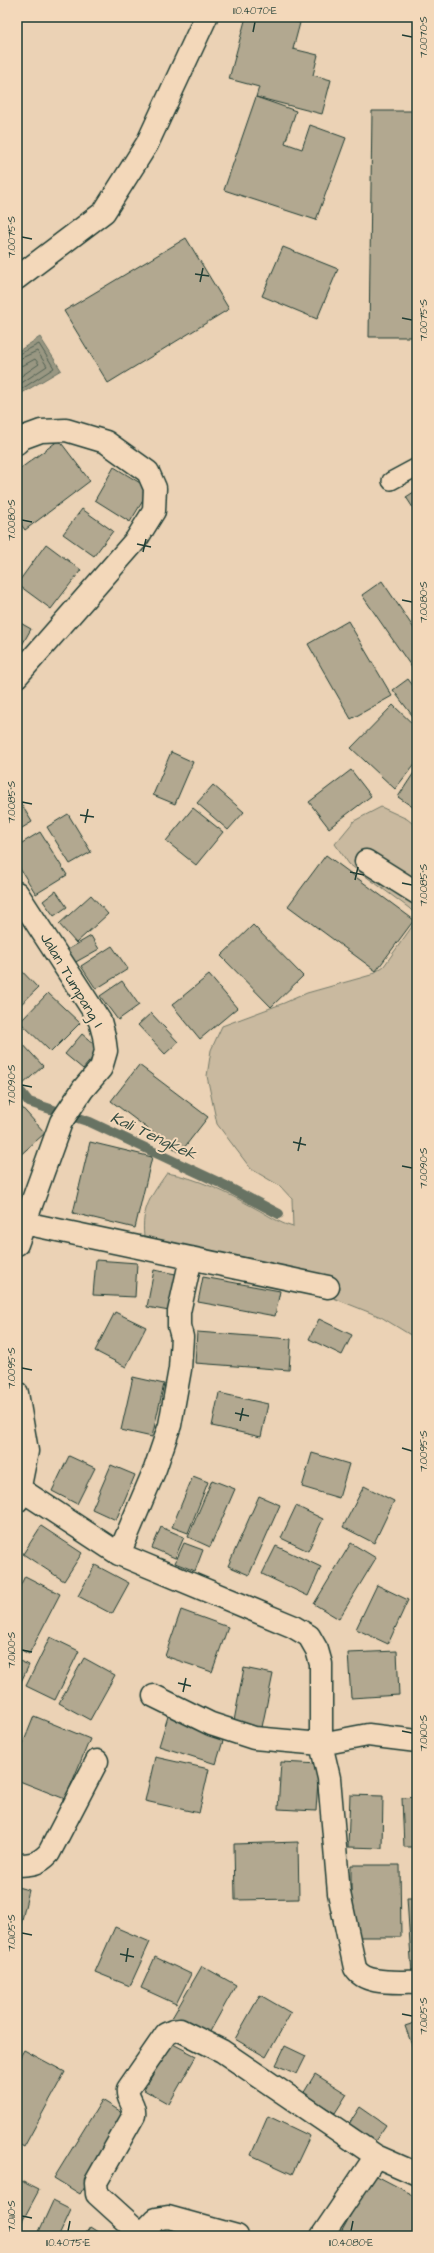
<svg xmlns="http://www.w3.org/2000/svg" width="434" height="2253" font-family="'Architects Daughter',sans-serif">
  <rect width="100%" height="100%" fill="#ebd2b5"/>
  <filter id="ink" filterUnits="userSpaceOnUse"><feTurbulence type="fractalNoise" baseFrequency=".025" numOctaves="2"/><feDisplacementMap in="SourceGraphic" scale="8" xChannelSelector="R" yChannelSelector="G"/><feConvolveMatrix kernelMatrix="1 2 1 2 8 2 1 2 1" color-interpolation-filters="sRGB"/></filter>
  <g filter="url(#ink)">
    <!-- grass -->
    <path fill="#c9b99f" stroke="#747b6a" d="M381,807L407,819L417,827V1339L381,1317L291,1281L162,1248L144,1237C141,1208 151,1196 167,1173C198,1178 227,1193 255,1208C268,1215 279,1223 293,1227L292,1199L280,1186L251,1169L217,1124L207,1076L211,1050L222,1026L284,1003L307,993L371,975L384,966L411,928L417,916L409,908L349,864L335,844L354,821Z"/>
    <!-- water -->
    <path fill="#999782" stroke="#687363" d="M40,337L61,370L17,396V352Z"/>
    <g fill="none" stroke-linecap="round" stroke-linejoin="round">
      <!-- shore -->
      <path stroke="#506153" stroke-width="1" d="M17,355L39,344L54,368L17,392
        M17,360L37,351L47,366L17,386
        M17,366L24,365L35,359L39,364L17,379"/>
      <!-- stream -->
      <path stroke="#687363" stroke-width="10" d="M17,1087L29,1102L90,1122L222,1184L279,1214"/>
    </g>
    <!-- building -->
    <path fill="#b2a890" stroke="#1f3d34" d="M246,17H287V19L300,23L293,49L318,55L313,75L331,80L322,114L256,97L259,87L229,79Z
      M256,97L296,111L285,143L302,149L310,125L346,138L316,220L224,190Z
      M372,111H417V337H369Z
      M186,238L229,309L108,383L64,311Z
      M283,247L338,269L317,319L262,296Z
      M59,440L90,481L25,530L17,519V471Z
      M114,467L150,489L130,522L95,500Z
      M417,490V514L406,497Z
      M82,509L113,531L94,556L63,534Z
      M46,544L81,570L51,609L17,584Z
      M382,581L417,633V675L362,595Z
      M17,621L31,629L18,652H17Z
      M348,621L392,696L351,719L308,644Z
      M408,679L417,691V718L415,719L393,690Z
      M393,705L417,728V761L395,789L351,748Z
      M171,752L193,762L175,804L153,795Z
      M417,768V810L398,797Z
      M351,770L371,796L329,828L309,802Z
      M213,785L244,812L228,830L197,803Z
      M17,797L32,822L17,831Z
      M193,808L223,832L196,865L166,841Z
      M68,814L91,852L70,864L47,827Z
      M40,832L67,875L36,894L17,864V846Z
      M326,855L414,920L376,971L288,906Z
      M56,891L67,907L54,916L43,901Z
      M91,895L108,914L76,943L59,924Z
      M253,925L303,976L271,1007L221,956Z
      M91,936L99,949L74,963L67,950Z
      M112,946L128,969L96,989L81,966Z
      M17,966L38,988L17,1008Z
      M209,975L237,1008L200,1039L172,1005Z
      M122,981L139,1005L118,1020L100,996Z
      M48,993L80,1023L51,1052L20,1022Z
      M151,1013L178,1042L165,1054L138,1025Z
      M82,1034L100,1049L83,1069L65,1054Z
      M21,1042L43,1066L21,1086L17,1081V1046Z
      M139,1065L208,1117L180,1153L111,1101Z
      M17,1102L45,1133L17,1158Z
      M90,1142L152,1157L135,1228L73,1213Z
      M96,1260L137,1263L135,1297L93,1295Z
      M154,1270L176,1274L169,1311L147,1307Z
      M203,1277L280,1291L275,1316L198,1302Z
      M115,1312L146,1327L126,1367L95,1351Z
      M319,1319L352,1335L342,1355L309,1339Z
      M197,1332L291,1339L289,1370L195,1363Z
      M133,1377L164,1384L152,1437L121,1430Z
      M219,1393L268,1404L261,1437L212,1426Z
      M312,1453L349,1464L339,1498L302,1487Z
      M69,1456L95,1468L77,1504L52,1491Z
      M111,1465L135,1475L116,1520L92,1509Z
      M193,1476L208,1482L188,1533L172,1527Z
      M212,1480L235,1489L210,1547L188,1537Z
      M364,1486L394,1501L374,1543L343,1527Z
      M259,1496L280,1505L249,1575L228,1566Z
      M296,1506L323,1519L308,1551L281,1538Z
      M41,1526L82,1553L64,1581L23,1554Z
      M161,1527L184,1537L175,1558L152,1548Z
      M184,1543L203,1550L195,1571L175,1563Z
      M351,1543L376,1558L339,1619L314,1604Z
      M276,1546L321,1567L308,1596L262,1574Z
      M95,1565L129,1583L112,1614L78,1596Z
      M25,1576L60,1594L29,1654L17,1648V1592Z
      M377,1585L408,1600L388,1644L356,1629Z
      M181,1610L228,1627L212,1672L165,1656Z
      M50,1637L79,1651L55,1700L26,1686Z
      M397,1651L399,1695L351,1698L348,1653Z
      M84,1658L115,1675L90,1720L59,1703Z
      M17,1660L29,1665L17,1690Z
      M244,1668L273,1674L261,1732L233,1726Z
      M169,1713L226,1731L216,1764L159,1746Z
      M34,1716L90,1739L65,1799L17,1780V1759Z
      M155,1757L209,1769L199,1813L145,1801Z
      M281,1762L319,1764L316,1811L278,1809Z
      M350,1795L383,1796L382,1848L348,1847Z
      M417,1797V1847H404L402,1798Z
      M298,1842L299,1899L235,1900L234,1844Z
      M351,1865H400L401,1937H351Z
      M17,1887L29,1890L21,1924L17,1923Z
      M407,1898H417V1973L412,1974Z
      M115,1927L150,1942L130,1986L95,1972Z
      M155,1957L191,1974L176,2004L141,1988Z
      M202,1966L236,1985L207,2037L172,2018Z
      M260,1995L291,2013L266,2057L235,2039Z
      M417,2022V2046L413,2048L405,2026Z
      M171,2043L196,2056L169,2104L144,2090Z
      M285,2046L306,2056L297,2074L276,2065Z
      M24,2050L65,2072L24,2147L17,2143V2062Z
      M315,2074L347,2094L335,2113L303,2094Z
      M102,2100L128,2116L80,2194L54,2178Z
      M360,2107L386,2125L371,2147L345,2130Z
      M268,2116L310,2136L292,2174L251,2155Z
      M373,2174L417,2197V2236H339Z
      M17,2179L39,2190L17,2231Z
      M53,2201L71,2210L59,2236H37Z
      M90,2227L104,2236H84Z"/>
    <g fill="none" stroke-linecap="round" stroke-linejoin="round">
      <!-- lane casing -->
      <g stroke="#1f3d34" stroke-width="20">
        <path id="lane" d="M391,481L417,467"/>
      </g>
      <!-- street casing -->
      <g stroke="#1f3d34" stroke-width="25">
        <path id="street" d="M17,278L104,212L147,144L206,17
          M17,443L22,438L41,431L66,430L106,442L148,472L155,488L154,511L136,540L17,676
          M366,861L417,893
          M17,893L100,1021L104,1036L106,1051L101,1068L83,1089L61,1122L17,1244
          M24,1223L328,1287
          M17,1393L27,1451L17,1501
          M20,1489L119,1554L292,1626L309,1636L317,1650L321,1664V1744L329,1778L339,1893L355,1968C365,1986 399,1981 417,1982
          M119,1554L155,1469L170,1425L180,1369L182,1337L179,1326V1312L191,1258
          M154,1696L211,1724L254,1738L321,1744L368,1735L417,1741
          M17,1865C31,1865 39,1864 49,1853L97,1761
          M141,2234L97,2194L96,2182L134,2115C136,2105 126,2099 128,2089L166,2034L173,2031L180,2030L222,2051L376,2156
          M140,2236L156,2219L168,2217L237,2236
          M322,2236L376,2156L417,2174"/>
      </g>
      <!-- lane -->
      <use href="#lane" stroke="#f3d8ba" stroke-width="17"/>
      <!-- street -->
      <use href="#street" stroke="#f3d8ba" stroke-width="22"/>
    </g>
  </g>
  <!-- ticks -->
  <path fill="none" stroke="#1f3d34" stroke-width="1.5" d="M253,32L255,22M402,35L412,37M22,237L32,239M195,274L209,276M200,282L203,268M402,318L412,320M22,520L32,522M137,544L151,547M143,552L146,539M402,600L412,602M22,802L32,804M80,815L94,817M85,823L88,809M350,872L364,875M355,880L358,867M402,883L412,885M22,1085L32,1087M293,1142L306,1145M298,1151L301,1137M402,1166L412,1168M22,1368L32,1370M235,1413L249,1416M240,1421L243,1408M402,1448L412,1451M22,1650L32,1652M178,1683L191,1686M183,1692L186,1678M402,1731L412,1733M22,1933L32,1935M120,1954L134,1957M126,1962L128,1948M402,2014L412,2016M22,2216L32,2218M68,2231L70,2221M351,2231L353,2221"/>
  <g text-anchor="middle" stroke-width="4" stroke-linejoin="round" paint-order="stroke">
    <!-- street labels -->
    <g font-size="15" fill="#1f3d34" stroke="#f3d8ba">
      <text transform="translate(72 980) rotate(59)" y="5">Jalan Tumpang I</text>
    </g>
    <!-- water labels -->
    <g font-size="16" font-style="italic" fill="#314a40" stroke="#f3d8ba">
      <text transform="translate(154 1135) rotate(25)" y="6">Kali Tengkek</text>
    </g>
  </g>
  <!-- margin -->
  <rect width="434" height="2253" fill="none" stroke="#f3d8ba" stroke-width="44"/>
  <rect x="22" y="22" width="390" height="2209" fill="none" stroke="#1f3d34" stroke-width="1.5"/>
  <g font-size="10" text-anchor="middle" fill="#1f3d34">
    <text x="255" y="14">110.4070°E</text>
    <text transform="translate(423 37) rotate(-90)" y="4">7.0070°S</text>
    <text transform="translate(11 237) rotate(-90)" y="4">7.0075°S</text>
    <text transform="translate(423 320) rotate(-90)" y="4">7.0075°S</text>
    <text transform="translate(11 520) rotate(-90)" y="4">7.0080°S</text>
    <text transform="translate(423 602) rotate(-90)" y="4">7.0080°S</text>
    <text transform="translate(11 802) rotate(-90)" y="4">7.0085°S</text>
    <text transform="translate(423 885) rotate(-90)" y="4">7.0085°S</text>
    <text transform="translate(11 1085) rotate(-90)" y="4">7.0090°S</text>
    <text transform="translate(423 1168) rotate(-90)" y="4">7.0090°S</text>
    <text transform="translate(11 1368) rotate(-90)" y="4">7.0095°S</text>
    <text transform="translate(423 1451) rotate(-90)" y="4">7.0095°S</text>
    <text transform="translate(11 1650) rotate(-90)" y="4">7.0100°S</text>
    <text transform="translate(423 1733) rotate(-90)" y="4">7.0100°S</text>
    <text transform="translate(11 1933) rotate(-90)" y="4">7.0105°S</text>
    <text transform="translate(423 2016) rotate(-90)" y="4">7.0105°S</text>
    <text transform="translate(11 2216) rotate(-90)" y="4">7.0110°S</text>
    <text x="68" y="2246">110.4075°E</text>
    <text x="351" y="2246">110.4080°E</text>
  </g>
</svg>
